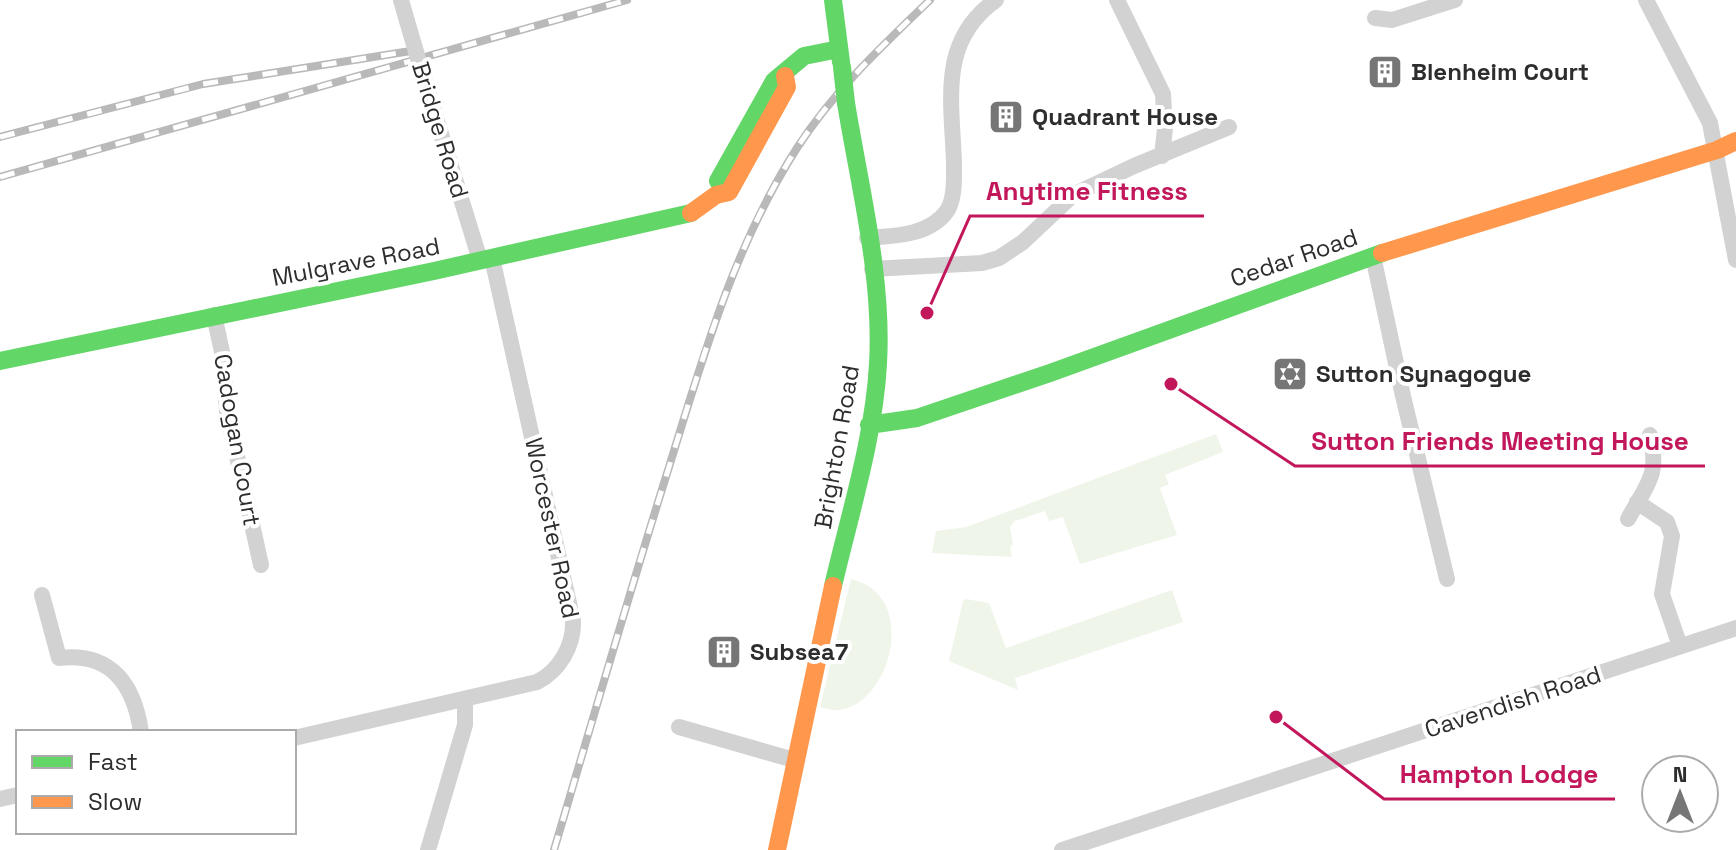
<svg xmlns="http://www.w3.org/2000/svg" width="1736" height="850" font-family="'Space Grotesk',sans-serif">
  <rect width="100%" height="100%" fill="#fff"/>
  <!-- green -->
  <path fill="#f0f5ea" d="M1216,434L1223,452L1165,475L1169,484L1160,488L1177,535L1080,564L1063,517L1049,521L1045,511L1015,521L1010,527L1013,545L1010,547L1012,557L932,553L936,531L966,527Z
    M851,579C920,595 891,704 839,710C833,711 825,708 820,707Z
    M1172,590L1183,622L1015,678L1018,690L949,661L963,601L966,599L989,603L1006,648Z"/>
  <g fill="none" stroke-linecap="round" stroke-linejoin="round">
    <!-- street -->
    <path stroke="#d2d2d2" stroke-width="16" d="M401,0L407,21
      M1117,0L1163,94L1165,128L1162,156
      M1646,0L1710,123L1736,260
      M1375,18L1392,20L1455,0
      M425,82L480,260
      M867,238C894,236 929,236 947,211C955,199 954,178 954,163C952,101 938,41 996,0
      M1373,256L1403,396L1447,579
      M872,269L982,263L999,258L1023,242L1073,195L1134,166L1229,127
      M214,315L222,352L227,411L261,565
      M1637,502L1667,522L1672,536L1662,594L1680,646
      M1628,519C1647,484 1660,476 1650,435
      M42,595L59,658C111,652 134,684 141,732
      M679,727L794,760
      M294,738L537,682C559,671 574,646 573,621L492,258
      M0,799L18,795
      M428,850L465,725V700
      M1062,850L1736,628"/>
    <!-- fast -->
    <path stroke="#63d668" stroke-width="18" d="M833,0L841,62
      M718,181L774,81L804,56L839,49
      M0,361L434,271L691,213
      M869,425L917,418L1050,373L1382,253
      M833,586C850,513 874,438 878,364C883,277 860,189 846,103"/>
    <!-- slow -->
    <path stroke="#ff974d" stroke-width="18" d="M691,213L716,195L729,192L787,87L785,76
      M1382,253L1717,150L1736,141
      M777,850L833,586"/>
    <!-- rail casing -->
    <g stroke="#b9b9b9" stroke-width="8">
      <path id="rail" d="M0,137L203,84L417,50
        M0,177L627,0
        M554,850C592,722 629,594 669,467C703,357 734,246 797,148C833,92 882,46 930,0"/>
    </g>
    <!-- rail -->
    <use href="#rail" stroke="#fff" stroke-width="5" stroke-dasharray="15" stroke-linecap="butt"/>
    <!-- street-bridge -->
    <path stroke="#d2d2d2" stroke-width="16" d="M407,21L425,82"/>
    <!-- fast-bridge -->
    <path stroke="#63d668" stroke-width="18" d="M842,67L846,103"/>
  </g>
  <!-- icons -->
  <defs>
    <g id="building-square" transform="scale(1.8)"><rect x="-9" y="-9" width="18" height="18" rx="4" fill="#767676" stroke="#fff"/><path d="M-4-6H4V6H1V3H-1V6H-4ZM-2.5-4.3h1.7v1.8h-1.7ZM.8-4.3h1.7v1.8H.8ZM-2.5-1h1.7V.8h-1.7ZM.8-1h1.7V.8H.8Z" fill="#fff"/></g>
    <g id="synagogue-square" transform="scale(1.8)"><rect x="-9" y="-9" width="18" height="18" rx="4" fill="#767676" stroke="#fff"/><path d="M0-6.5L5.6 3.2H-5.6ZM0 6.5L5.6-3.2H-5.6Z" fill="#fff"/></g>
  </defs>
  <g fill-rule="evenodd">
    <use href="#building-square" x="1385" y="72"/>
    <use href="#building-square" x="1006" y="117"/>
    <use href="#synagogue-square" x="1290" y="374"/>
    <use href="#building-square" x="724" y="652"/>
  </g>
  <g text-anchor="middle" stroke-width="8" stroke-linejoin="round" paint-order="stroke">
    <!-- poi labels -->
    <g font-size="24" font-weight="bold" fill="#2d2d2d" stroke="#fff" text-anchor="start">
      <text x="1411" y="80">Blenheim Court</text>
      <text x="1032" y="125">Quadrant House</text>
      <text x="1316" y="382">Sutton Synagogue</text>
      <text x="750" y="660">Subsea7</text>
    </g>
    <!-- street labels -->
    <g font-size="24" fill="#2d2d2d" stroke="#fff">
      <text transform="translate(440 130) rotate(73)" y="8">Bridge Road</text>
      <text transform="translate(1294 258) rotate(-19)" y="8">Cedar Road</text>
      <text transform="translate(356 262) rotate(-11)" y="8">Mulgrave Road</text>
      <text transform="translate(237 440) rotate(80)" y="8">Cadogan Court</text>
      <text transform="translate(837 447) rotate(-80)" y="8">Brighton Road</text>
      <text transform="translate(552 528) rotate(78)" y="8">Worcester Road</text>
      <text transform="translate(1513 702) rotate(-18)" y="8">Cavendish Road</text>
    </g>
  </g>
  <!-- callouts -->
  <path fill="none" stroke="#c2185b" stroke-width="3" d="M927 313L970 216H1204M1171 384L1295 466H1705M1276 717L1384 799H1615"/>
  <g fill="#c2185b" stroke="#fff" stroke-width="3">
    <circle cx="927" cy="313" r="8"/>
    <circle cx="1171" cy="384" r="8"/>
    <circle cx="1276" cy="717" r="8"/>
  </g>
  <g font-size="26" text-anchor="middle" font-weight="bold" fill="#c2185b" stroke="#fff" stroke-width="8" stroke-linejoin="round" paint-order="stroke">
    <text x="1087" y="200">Anytime Fitness</text>
    <text x="1500" y="450">Sutton Friends Meeting House</text>
    <text x="1499" y="783">Hampton Lodge</text>
  </g>
  <!-- legend -->
  <rect x="16" y="730" width="280" height="104" fill="#ffffff" stroke="#ababab" stroke-width="2"/>
  <rect x="32" y="756" width="40" height="12" fill="#63d668" stroke="#ababab" stroke-width="2"/>
  <text x="88" y="770" font-size="24" fill="#2d2d2d">Fast</text>
  <rect x="32" y="796" width="40" height="12" fill="#ff974d" stroke="#ababab" stroke-width="2"/>
  <text x="88" y="810" font-size="24" fill="#2d2d2d">Slow</text>
  <!-- north arrow -->
  <g transform="translate(1680 794)"><circle r="38" fill="#ffffff" stroke="#ababab" stroke-width="2"/>
  <path d="M0-6L14 30L0 20L-14 30Z" fill="#767676"/>
  <text y="-12" font-size="22" font-weight="bold" text-anchor="middle" fill="#2d2d2d">N</text>
  </g>
</svg>
